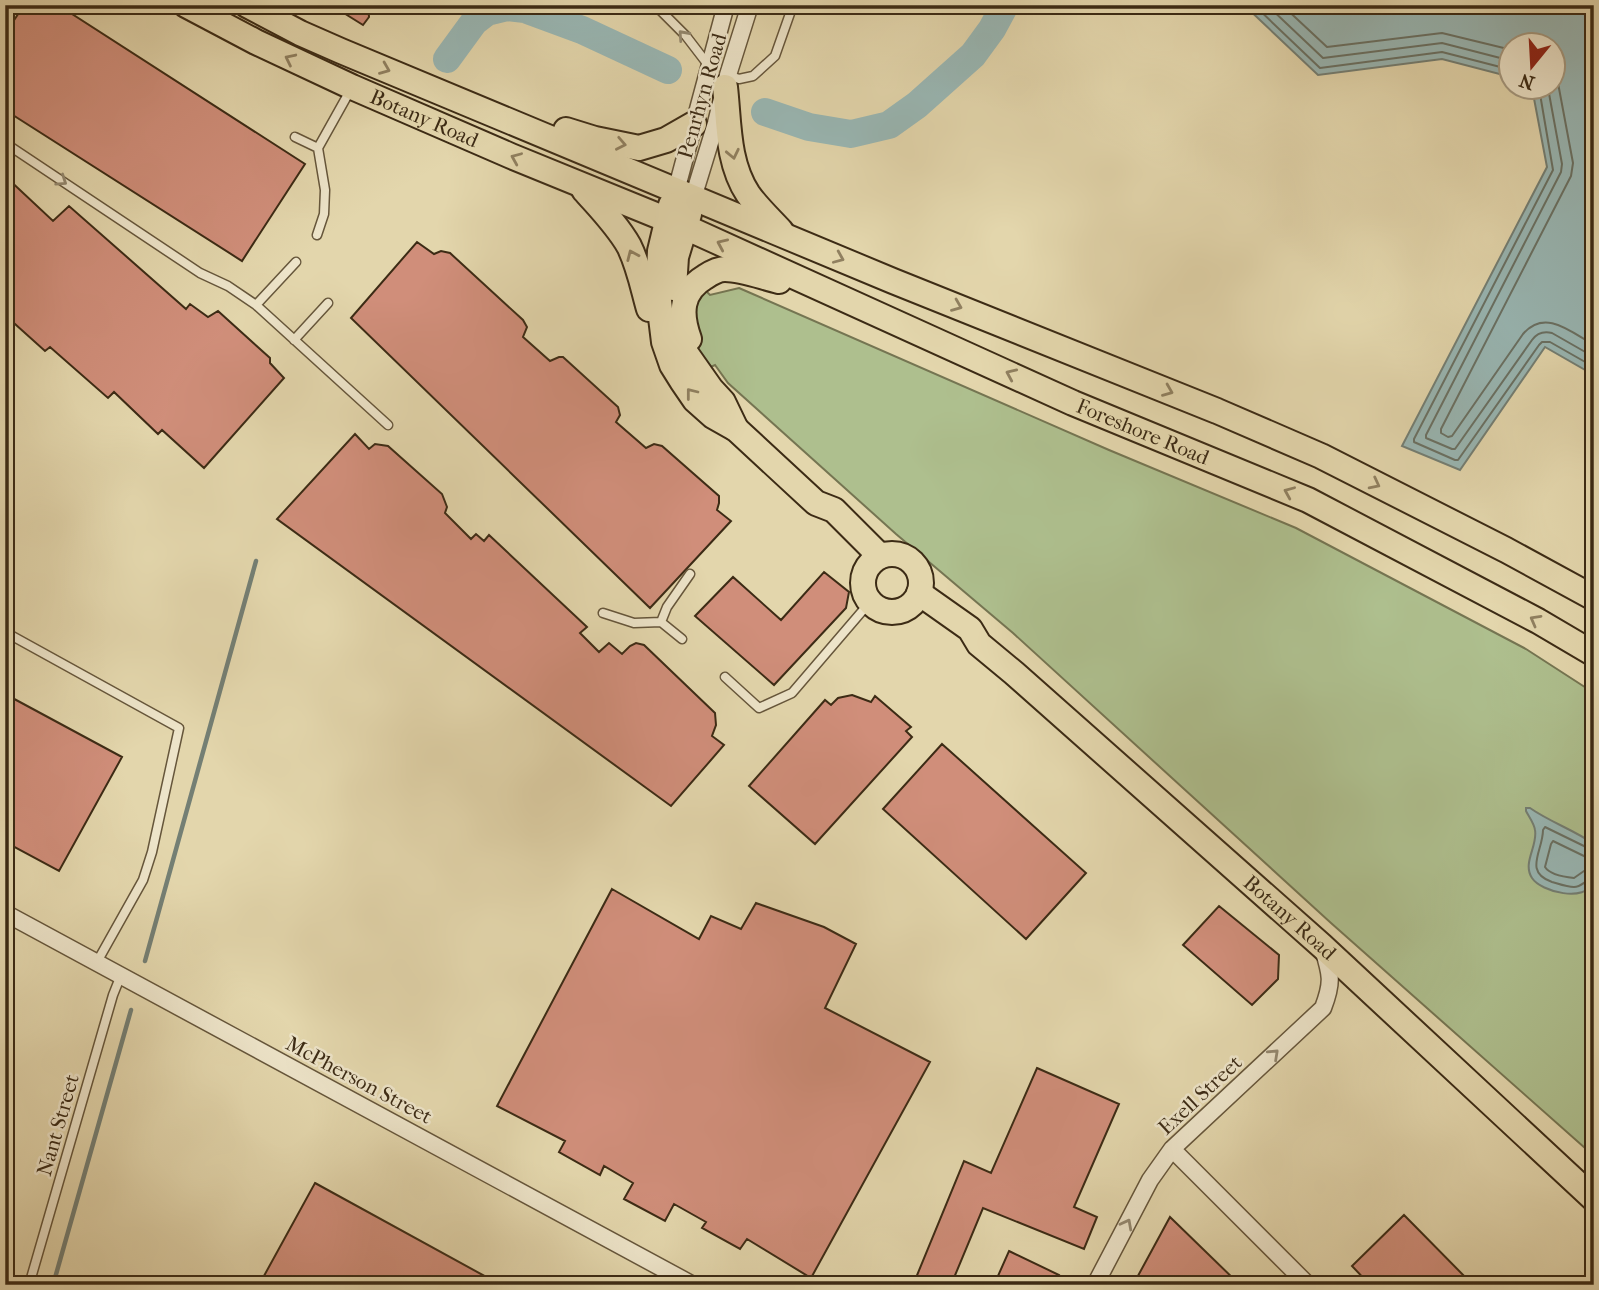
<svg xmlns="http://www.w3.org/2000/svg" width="1599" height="1290" font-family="'IM FELL French Canon',serif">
  <rect width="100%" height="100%" fill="#e3d6ac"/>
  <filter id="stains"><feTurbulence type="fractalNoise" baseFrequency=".00286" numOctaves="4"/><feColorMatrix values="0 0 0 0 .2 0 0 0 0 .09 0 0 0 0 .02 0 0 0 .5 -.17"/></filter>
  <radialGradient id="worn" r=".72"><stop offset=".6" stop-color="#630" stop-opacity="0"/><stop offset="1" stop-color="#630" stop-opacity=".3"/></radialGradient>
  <!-- green -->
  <path fill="#aebf8e" stroke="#757552" stroke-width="2" d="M739,288L1109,450L1296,528L1526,649L1594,693V1156L1331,923L1013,633L896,534L728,383L715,365L706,369L694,350L693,297L706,291L710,295Z"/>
  <!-- water -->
  <path fill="#99b7b4" stroke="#747f74" stroke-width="2" d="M1244,5H1594V375L1545,347L1460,470L1402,446L1547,167L1532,88H1554V46H1512L1511,77L1442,59L1318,75Z
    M1526,808H1530C1550,822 1574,830 1594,844C1594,854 1596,873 1593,882C1586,903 1541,892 1532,878C1522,863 1538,846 1535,830C1534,823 1529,817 1526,811Z"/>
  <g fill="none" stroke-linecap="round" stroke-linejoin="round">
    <!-- shore -->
    <path stroke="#6a7164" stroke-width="2" d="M1254,5L1320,68L1442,52L1512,70
      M1267,5L1323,58L1442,43L1512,61
      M1282,5L1327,47L1442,33L1512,50
      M1554,73L1558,83L1573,163L1571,176L1441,429V433L1448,437L1452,436L1523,334C1545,308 1571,332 1594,345
      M1539,88L1553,170L1414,439V442L1455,460H1458L1539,345L1542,342H1550L1594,367
      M1548,88L1562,164L1561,172L1426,435V438L1452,449H1455L1532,340C1537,333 1544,331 1552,333L1594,357
      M1594,849L1588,848L1545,827L1543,830C1543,851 1523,872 1552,882C1559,884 1567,887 1574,887C1582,887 1586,879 1594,878
      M1594,858L1586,857L1553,841L1551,844L1545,867C1550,875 1564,877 1574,878L1584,871L1594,870"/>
    <!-- stream -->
    <path stroke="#747f74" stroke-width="4.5" d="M145,961L256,561
      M53,1285L131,1010"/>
    <!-- river -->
    <path stroke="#99b7b4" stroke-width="28" d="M447,59L474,22L487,12L507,7L525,9L582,30L668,70
      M765,112L809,127L851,134L889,125L917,105L973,55L992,29L1005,5"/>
  </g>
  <!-- building -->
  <path fill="#d08e7a" stroke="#3c2b15" stroke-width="2" d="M24,5H58L305,164L242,261L5,110V34Z
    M331,5H368L369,17L363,25Z
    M5,176L53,221L69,206L186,309L190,304L208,317L218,311L270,358V363L284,378L204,468L162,430L158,434L114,392L108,398L50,347L45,351L5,315Z
    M417,242L434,254L441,251L450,253L523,320L527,327L523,337L550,361L559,357H563L618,407L620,415L616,422L646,448L654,444L662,446L719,496V503L717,510L731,521L650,608L351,318Z
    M355,434L369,449L375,444L388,446L442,494L447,507L445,513L471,539L476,534L484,541L489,535L587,627L580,633L599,652L609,643L622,654L630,646L636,643L644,645L715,713L716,725L712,736L724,745L671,806L277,519Z
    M824,572L849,592L846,608L774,685L695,616L733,577L781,620Z
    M5,694L122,757L59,871L5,842Z
    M852,695L871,702L875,696L911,727L906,731L912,737L815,844L749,786L825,700L831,705L838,698Z
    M942,744L1086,873L1026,939L883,809Z
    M612,889L699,939L711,916L741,929L756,903L824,927L856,944L825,1008L930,1062L811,1278L747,1239L740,1249L702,1228L706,1222L674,1204L665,1221L624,1199L633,1183L604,1166L600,1175L559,1152L565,1141L497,1106Z
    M1219,906L1279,955L1278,979L1252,1005L1183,945Z
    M1037,1068L1119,1104L1074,1207L1097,1217L1084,1249L983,1208L951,1285H913L964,1161L991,1173Z
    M315,1183L501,1285H259Z
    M1404,1215L1473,1285H1370L1352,1266Z
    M1170,1217L1240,1285H1133Z
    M1009,1251L1059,1275L1055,1285H994Z"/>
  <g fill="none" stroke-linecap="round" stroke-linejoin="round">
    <!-- lane casing -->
    <g stroke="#66563b" stroke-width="11">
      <path id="lane" d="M655,5L686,36L709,66
        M728,75L739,79L753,76L775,56L793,5
        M295,137L318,148L325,190L324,214L317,235
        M5,143L200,273L228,286L256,305L388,425
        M318,148L351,89
        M256,305L296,262
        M294,340L328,303
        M603,613L634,623L661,622L682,639
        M661,622L667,607L690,574
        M5,632L179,728L152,852L143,880L97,962
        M725,677L759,708L792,693L870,602
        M29,1285L113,995L121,975"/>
    </g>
    <!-- street casing -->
    <g stroke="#66563b" stroke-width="19">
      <path id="street" d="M676,191L726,5
        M693,198L716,123L728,75L750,5
        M5,913L693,1285
        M1172,1149L1308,1285
        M1095,1285L1150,1180L1172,1149L1323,1008C1333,982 1331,975 1323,949"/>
    </g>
    <!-- primary casing -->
    <g stroke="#3c2b15" stroke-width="28">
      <g id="primary">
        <path id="s1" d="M186,5L256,42L352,87L511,156L685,227L1073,403L1308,500L1538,621L1594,654"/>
        <path d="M247,5L300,33L341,51L893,281L1217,411L1321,456L1506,550L1594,598"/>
        <path d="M725,87C729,122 727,162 748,194C757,207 770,219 781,231"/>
        <path d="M566,130L595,139L639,148L666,140L694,124"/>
        <path d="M584,190C600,208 617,225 629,246C639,266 643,288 649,309"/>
        <path d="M671,205L660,251L658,293L664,342L672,365L682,381L695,400L713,416L736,429L816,503L834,510L880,556"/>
        <path d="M674,288L676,257L689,214"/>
        <path d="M677,324L685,352L711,389L723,402L736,429"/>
        <path d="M689,339C680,314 680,292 705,277C711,273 718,269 725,269C742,269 762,277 779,281"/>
        <circle cx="892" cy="583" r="29"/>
        <path id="s2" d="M919,593L970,629L979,644L1014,673L1322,946L1594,1199"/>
      </g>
    </g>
    <!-- lane -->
    <use href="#lane" stroke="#ede4c9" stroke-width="8"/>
    <!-- street -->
    <use href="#street" stroke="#ede4c9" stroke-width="16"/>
    <!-- primary -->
    <use href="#primary" stroke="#e3d6ac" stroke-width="24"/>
  </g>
  <!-- one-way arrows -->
  <defs><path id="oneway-chevron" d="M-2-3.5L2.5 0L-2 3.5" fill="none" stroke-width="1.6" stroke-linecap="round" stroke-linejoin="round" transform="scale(1.75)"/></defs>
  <g stroke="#94886f">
    <use href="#oneway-chevron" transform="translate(683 35) rotate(-132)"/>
    <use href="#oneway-chevron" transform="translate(62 181) rotate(34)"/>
    <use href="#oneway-chevron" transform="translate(1274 1054) rotate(-43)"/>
    <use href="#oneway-chevron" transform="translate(1127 1224) rotate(-62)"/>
  </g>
  <g stroke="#908060">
    <use href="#oneway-chevron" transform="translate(290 59) rotate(-154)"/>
    <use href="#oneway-chevron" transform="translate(385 69) rotate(22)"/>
    <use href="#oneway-chevron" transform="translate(621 144) rotate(11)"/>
    <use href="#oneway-chevron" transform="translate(733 154) rotate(78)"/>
    <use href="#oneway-chevron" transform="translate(516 158) rotate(-157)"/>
    <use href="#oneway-chevron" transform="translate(722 244) rotate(-156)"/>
    <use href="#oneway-chevron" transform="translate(632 255) rotate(-114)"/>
    <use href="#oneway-chevron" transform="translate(839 258) rotate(23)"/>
    <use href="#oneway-chevron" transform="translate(957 306) rotate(22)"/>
    <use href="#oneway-chevron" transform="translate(1011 374) rotate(-156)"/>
    <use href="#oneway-chevron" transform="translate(1168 391) rotate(22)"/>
    <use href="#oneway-chevron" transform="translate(691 393) rotate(-128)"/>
    <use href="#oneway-chevron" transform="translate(1375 484) rotate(27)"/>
    <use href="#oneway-chevron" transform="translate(1289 492) rotate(-157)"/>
    <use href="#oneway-chevron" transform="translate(1535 620) rotate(-151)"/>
  </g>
  <g text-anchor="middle" stroke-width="5" stroke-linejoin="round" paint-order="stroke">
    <!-- street labels -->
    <g font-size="21" fill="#3c2b15" stroke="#ede4c9">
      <text transform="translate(702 96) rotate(-74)" y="7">Penrhyn Road</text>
      <text dy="7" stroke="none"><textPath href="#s1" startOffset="264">Botany Road</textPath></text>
      <text dy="7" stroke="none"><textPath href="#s1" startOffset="1048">Foreshore Road</textPath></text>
      <text dy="7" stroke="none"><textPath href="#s2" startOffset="494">Botany Road</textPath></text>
      <text transform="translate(359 1080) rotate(28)" y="7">McPherson Street</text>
      <text transform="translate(1200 1095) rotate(-43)" y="7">Exell Street</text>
      <text transform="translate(58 1125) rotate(-74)" y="7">Nant Street</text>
    </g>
  </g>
  <!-- margin -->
  <rect width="1599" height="1290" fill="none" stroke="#e3d6ac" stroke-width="28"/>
  <rect x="7" y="7" width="1585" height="1276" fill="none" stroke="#3c2b15" stroke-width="3.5"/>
  <rect x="14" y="14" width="1571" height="1262" fill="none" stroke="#3c2b15" stroke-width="2"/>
  <!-- north arrow -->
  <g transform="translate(1532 66) rotate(198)"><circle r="33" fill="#ede4c9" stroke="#a69a81" stroke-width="2"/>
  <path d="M0-5L12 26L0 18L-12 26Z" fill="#8f2418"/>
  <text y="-10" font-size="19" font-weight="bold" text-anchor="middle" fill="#3c2b15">N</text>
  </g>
  <rect width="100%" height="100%" filter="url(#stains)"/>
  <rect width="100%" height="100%" fill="url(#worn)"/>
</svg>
